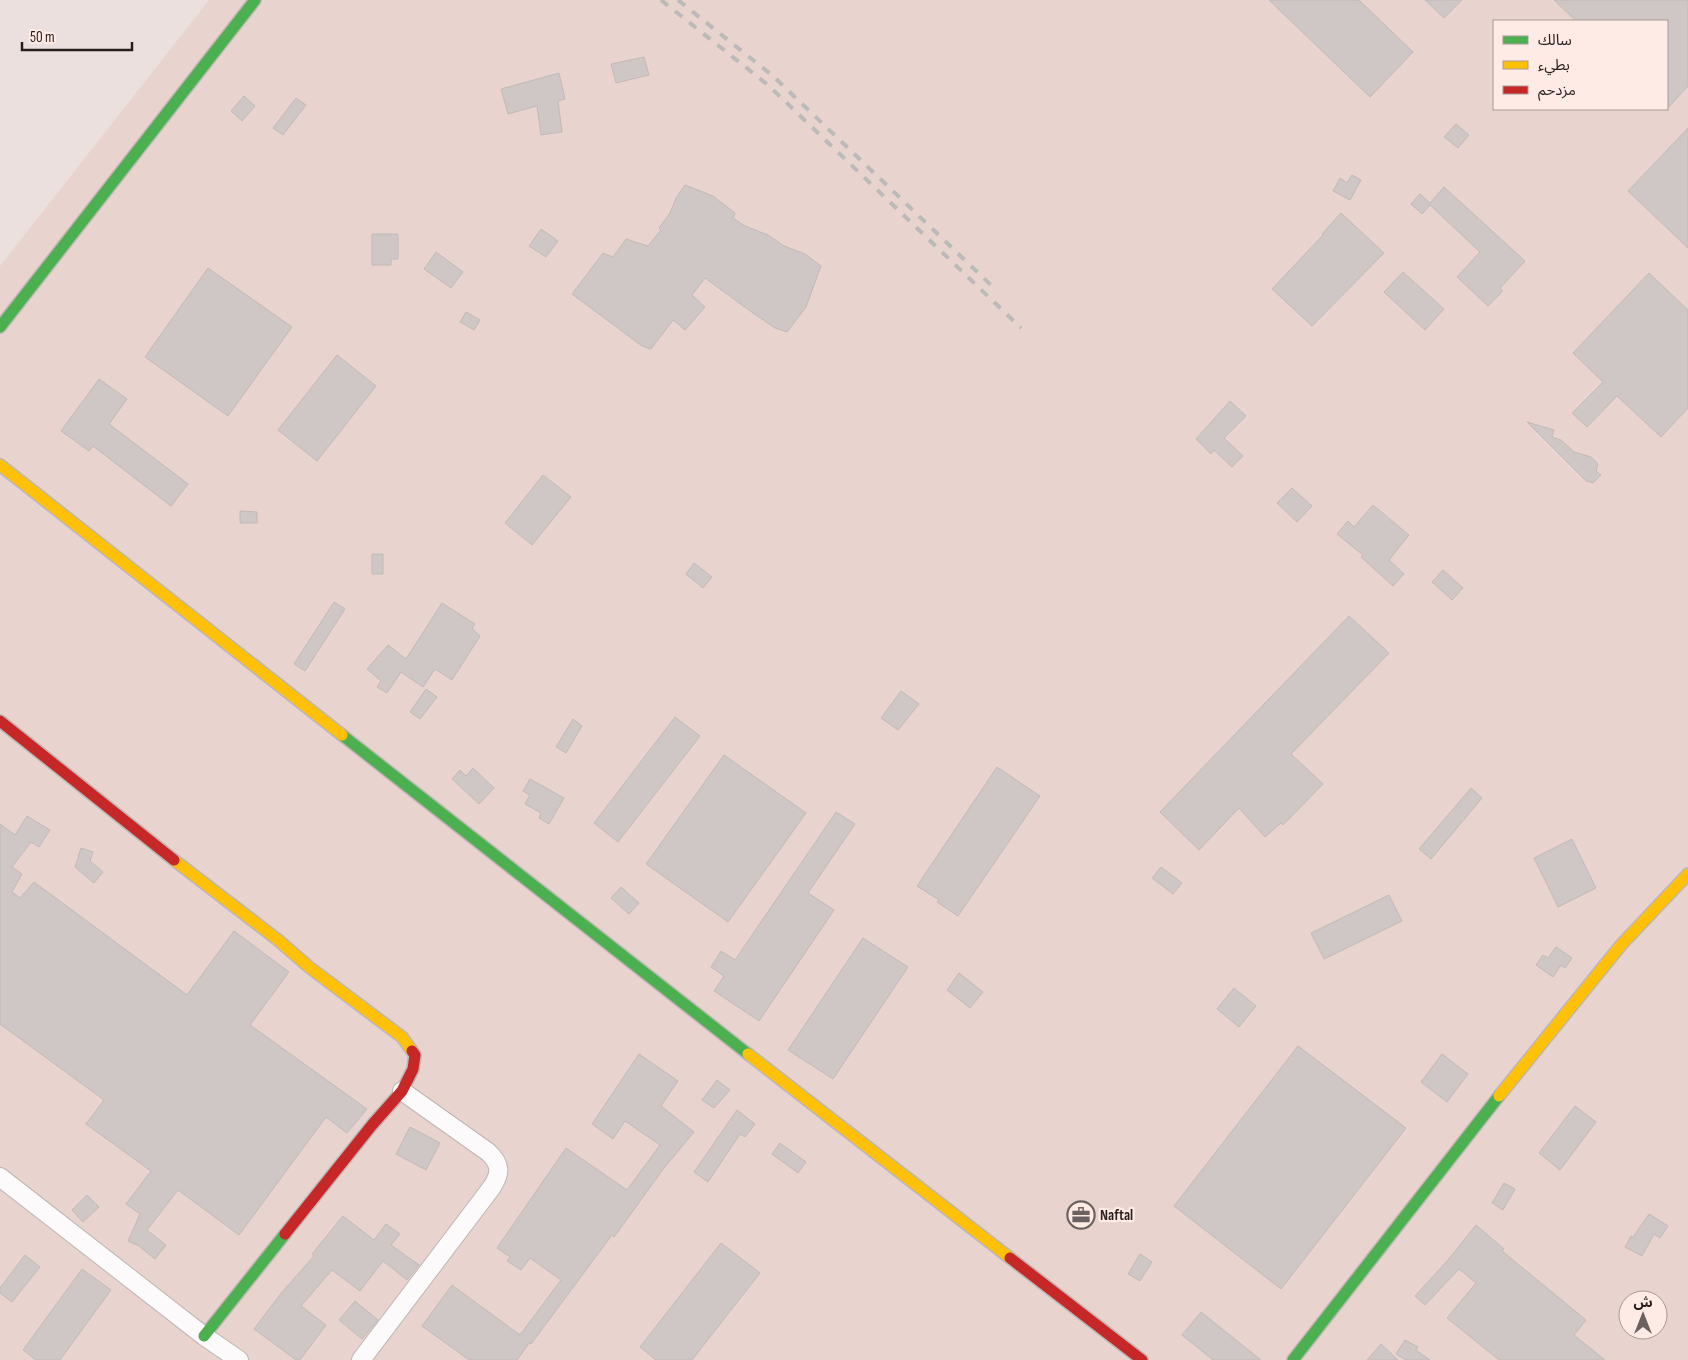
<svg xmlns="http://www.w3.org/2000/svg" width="1688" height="1360" font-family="'Sofia Sans Condensed','Noto Sans Arabic',sans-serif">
  <rect width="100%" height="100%" fill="#ebe0de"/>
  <!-- built -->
  <path fill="#e8d3ce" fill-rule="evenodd" d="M209,0H1688V1360H0V266ZM1494,21H1667V109H1494ZM1628,1300H1658V1330H1628Z"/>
  <!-- building -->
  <path fill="#cfc7c5" stroke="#c2bab8" d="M1269,0H1359L1413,52L1370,97Z
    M1425,0H1462L1444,18Z
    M1554,0H1688V86L1667,109V21H1576Z
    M644,57L649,75L616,83L611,64Z
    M559,73L565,99L558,101L562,132L541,135L537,106L508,114L501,89Z
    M244,96L255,106L242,121L231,111Z
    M296,98L306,105L283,135L273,128Z
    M1456,124L1469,135L1458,148L1444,137Z
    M1688,128V248L1628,191Z
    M1352,175L1361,180L1350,200L1333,191L1340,178L1347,183Z
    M685,185L713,196L735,213L733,218L745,226L768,235L784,246L805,254L821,266L806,307L787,332L775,328L753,313L705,278L692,295L705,307L685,330L673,320L651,349L642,346L572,294L603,253L613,257L626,239L648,246L661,230L659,228L670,213L676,198Z
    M1444,187L1525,261L1500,288L1503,291L1488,306L1457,277L1480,252L1430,205L1422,214L1411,204L1420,194L1430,203Z
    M1341,213L1384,253L1312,326L1272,289L1323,235L1322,234Z
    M541,229L558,241L546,257L529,246Z
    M372,234H398V259H391V265H372Z
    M436,252L463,272L451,288L424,269Z
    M208,268L292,327L228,416L145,357Z
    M1403,272L1444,309L1425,330L1384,292Z
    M1649,273L1688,310V408L1661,437L1617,396L1587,427L1572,413L1603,382L1573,353Z
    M466,312L480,320L474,330L460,322Z
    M337,355L376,386L317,461L278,430Z
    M99,379L127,399L109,424L188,484L171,506L93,446L89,451L61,431Z
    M1230,401L1246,416L1224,438L1243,456L1232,467L1214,450L1211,454L1196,439Z
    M1527,422L1554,430L1552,437L1561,440L1574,452L1591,457L1598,464L1596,471L1601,475L1593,483L1586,481Z
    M543,475L571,497L532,545L505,523Z
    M1292,488L1312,506L1297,522L1277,503Z
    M1373,505L1409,535L1389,560L1404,574L1393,586L1361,557L1363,555L1337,534L1348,521L1354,527Z
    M240,511L257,512V523H240Z
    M372,554H383V574H372Z
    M694,563L712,577L703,588L686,574Z
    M1443,570L1463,588L1452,600L1432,582Z
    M334,602L345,609L305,671L294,664Z
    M442,603L475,624L472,628L480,636L452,680L435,669L423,687L401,672L387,693L377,687L381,681L367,669L388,645L406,659Z
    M1349,616L1389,653L1291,754L1323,784L1283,825L1281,823L1265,837L1239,808L1199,850L1160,812Z
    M426,689L437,697L420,719L410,712Z
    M901,691L919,704L898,730L881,718Z
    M675,717L700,736L618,842L594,823Z
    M573,719L582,726L566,753L556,747Z
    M724,755L806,813L728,922L646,864Z
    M997,767L1040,796L958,916L937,902L939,900L917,886Z
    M473,768L494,788L479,804L452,779L460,770L466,776Z
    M530,779L564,798L549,824L539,818L541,813L525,804L530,795L523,791Z
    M1471,788L1482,798L1431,859L1419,849Z
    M836,812L855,824L808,893L834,910L759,1021L714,991L724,976L711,967L721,951L735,960Z
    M27,816L50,830L39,847L31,842L12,867L22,874L12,892L20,898L34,882L187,995L234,931L289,972L250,1025L367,1109L347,1133L326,1117L239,1235L178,1190L147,1230L166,1245L155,1259L139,1246L128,1241L140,1214L126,1204L151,1171L86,1124L104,1100L0,1024V824L15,835Z
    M1572,839L1596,888L1558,907L1534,858Z
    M81,848L93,852L90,861L103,872L94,883L75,867Z
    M1161,867L1182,883L1173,894L1152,878Z
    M621,887L639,903L629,914L611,898Z
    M1389,895L1402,921L1324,959L1311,933Z
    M863,938L908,967L833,1079L788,1050Z
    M1556,947L1572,958L1565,968L1561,965L1553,977L1536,965L1543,955L1548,958Z
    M959,973L983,992L970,1008L947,990Z
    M1234,988L1256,1006L1239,1027L1217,1009Z
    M1298,1046L1406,1128L1281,1289L1174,1206Z
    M639,1054L678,1081L661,1106L694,1132L664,1168L614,1237L612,1235L531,1344L530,1342L517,1360H469L422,1326L452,1285L520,1335L561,1280L530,1258L521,1270L507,1261L510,1257L497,1248L566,1148L627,1190L660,1145L625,1121L613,1139L592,1124Z
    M1442,1054L1468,1074L1447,1102L1421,1082Z
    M717,1080L730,1090L714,1108L702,1100Z
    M1575,1106L1596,1122L1560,1170L1539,1153Z
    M737,1110L755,1124L745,1137L740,1134L708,1182L694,1172Z
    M410,1127L440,1143L426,1170L396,1154Z
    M780,1143L806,1162L798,1173L772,1154Z
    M1504,1183L1515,1189L1503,1210L1492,1203Z
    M87,1195L99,1207L83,1222L72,1210Z
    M1649,1214L1668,1226L1660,1238L1654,1234L1642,1256L1625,1247L1631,1236L1633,1237Z
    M343,1216L374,1240L386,1224L400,1234L391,1245L419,1265L407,1280L383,1261L360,1291L332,1270L301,1306L326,1325L300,1360H296L254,1329L282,1292L314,1256L312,1254Z
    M1476,1225L1504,1249L1502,1251L1586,1320L1574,1335L1605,1360H1499L1447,1318L1476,1283L1459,1269L1425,1305L1415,1296L1448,1260Z
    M721,1243L760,1273L692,1360H656L640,1347Z
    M1140,1254L1152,1262L1140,1281L1128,1274Z
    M25,1255L40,1267L12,1302L0,1293V1288Z
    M82,1269L111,1290L60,1360H36L23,1350Z
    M355,1301L378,1320L362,1339L339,1320Z
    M1201,1312L1261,1360H1213L1182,1335Z
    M1405,1340L1418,1347L1416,1350L1430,1360H1406L1396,1354Z
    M1381,1344L1398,1360H1367Z"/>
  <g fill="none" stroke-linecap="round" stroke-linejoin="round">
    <!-- street casing -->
    <g stroke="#beb6b4" stroke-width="20">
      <path id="street" d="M0,1177L204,1336L239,1360
        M361,1360L492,1187C501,1173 501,1164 488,1152L402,1091"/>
    </g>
    <!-- fast casing -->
    <g stroke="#beb6b4" stroke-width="14">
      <path id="fast" d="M0,327L255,0
        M342,735L748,1054
        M204,1336L285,1234
        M1293,1360L1499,1096"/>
    </g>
    <!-- slow casing -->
    <g stroke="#beb6b4" stroke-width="14">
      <path id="slow" d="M0,465L342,735
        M174,860L278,940L309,967L402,1037L412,1051
        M748,1054L1010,1258
        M1499,1096L1621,945L1688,874"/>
    </g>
    <!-- jam casing -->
    <g stroke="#beb6b4" stroke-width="14">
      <path id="jam" d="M0,721L174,860
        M285,1234L372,1125L402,1091L413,1069L415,1055L412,1051
        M1010,1258L1142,1360"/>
    </g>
    <!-- street -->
    <use href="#street" stroke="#fcfafa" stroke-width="18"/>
    <!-- fast -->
    <use href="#fast" stroke="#4caf50" stroke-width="11"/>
    <!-- slow -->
    <use href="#slow" stroke="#ffc107" stroke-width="11"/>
    <!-- jam -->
    <use href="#jam" stroke="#c62828" stroke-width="11"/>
    <!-- rail -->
    <path stroke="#bcbab9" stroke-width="4" stroke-dasharray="9 9" stroke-linecap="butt" d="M661,0L768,85L1021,328
      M678,0L773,76L995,289"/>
  </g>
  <!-- icons -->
  <defs>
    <g id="office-ring" transform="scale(1.4375)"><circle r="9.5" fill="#ffebe5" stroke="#6a6260" stroke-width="1.5"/><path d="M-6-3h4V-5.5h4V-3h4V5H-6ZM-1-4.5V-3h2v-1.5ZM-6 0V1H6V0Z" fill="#6a6260"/></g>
  </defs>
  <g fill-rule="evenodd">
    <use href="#office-ring" x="1081" y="1215"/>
  </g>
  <g text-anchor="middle" stroke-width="4.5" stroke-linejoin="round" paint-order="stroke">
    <!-- poi labels -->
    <g font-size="15" font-weight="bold" fill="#251e1c" stroke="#ffebe5" text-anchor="start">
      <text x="1100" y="1220">Naftal</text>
    </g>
  </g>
  <!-- legend -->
  <rect x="1493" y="20" width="175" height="90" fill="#ffebe5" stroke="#a89995"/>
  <rect x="1503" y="36" width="25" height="8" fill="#4caf50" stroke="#a89995"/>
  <text x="1538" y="45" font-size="15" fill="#251e1c">سالك</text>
  <rect x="1503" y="61" width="25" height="8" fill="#ffc107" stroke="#a89995"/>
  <text x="1538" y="70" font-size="15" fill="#251e1c">بطيء</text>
  <rect x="1503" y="86" width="25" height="8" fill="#c62828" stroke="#a89995"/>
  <text x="1538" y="95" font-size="15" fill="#251e1c">مزدحم</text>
  <!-- north arrow -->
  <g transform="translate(1643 1315)"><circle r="24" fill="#ffebe5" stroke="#a89995"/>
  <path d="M0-4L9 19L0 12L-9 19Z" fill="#6a6260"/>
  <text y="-8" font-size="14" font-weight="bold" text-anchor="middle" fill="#251e1c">ش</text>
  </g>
  <!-- scale -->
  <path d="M22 42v8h110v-8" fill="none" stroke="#251e1c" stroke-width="2.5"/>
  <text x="30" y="42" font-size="15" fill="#251e1c" stroke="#ffebe5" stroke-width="4" paint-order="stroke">50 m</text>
</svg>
